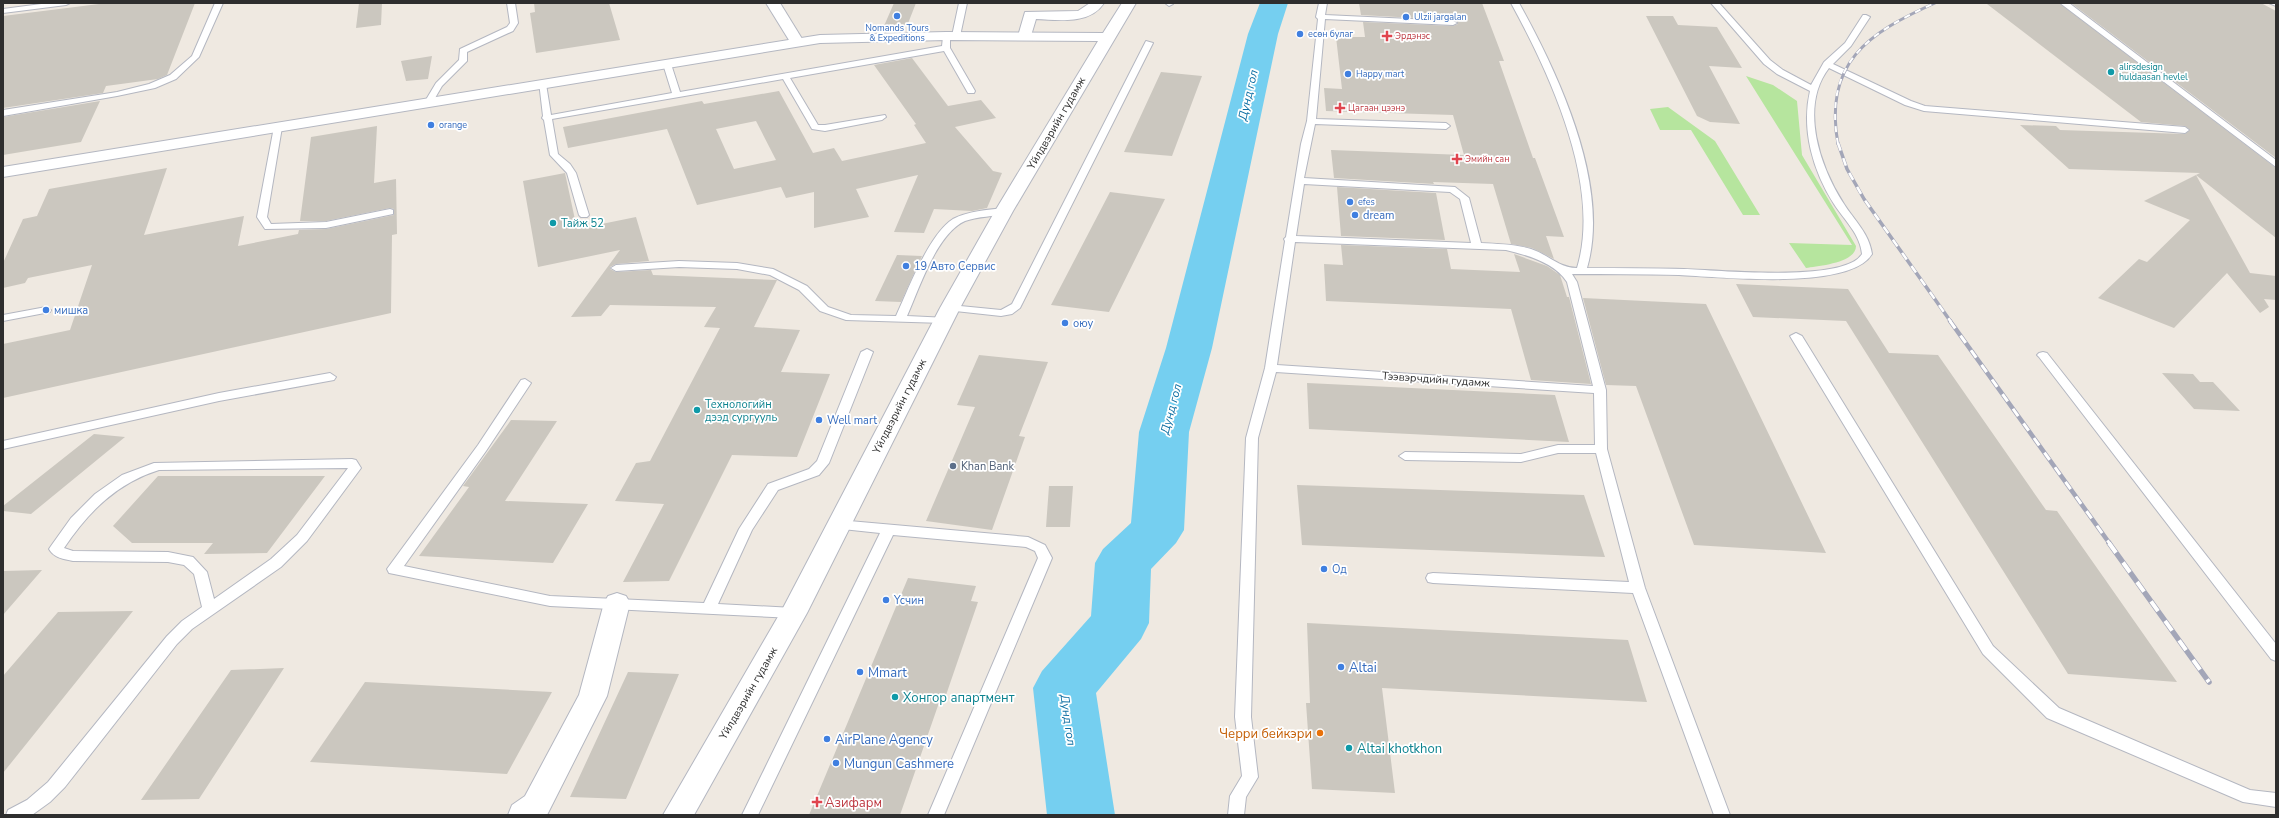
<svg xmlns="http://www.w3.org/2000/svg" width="2279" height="818" font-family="'Nunito Sans',sans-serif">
  <rect width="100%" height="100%" fill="#efe9e1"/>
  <!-- green -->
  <path fill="#b6e59e" d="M1746,76L1773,85L1797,101L1802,155L1856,246C1856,263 1818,266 1806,268L1789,243L1852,245Z
    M1668,107L1715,141L1760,215H1743L1691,130H1660L1650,109Z"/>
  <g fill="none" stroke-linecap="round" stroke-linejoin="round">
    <!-- river -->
    <path fill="#75cff0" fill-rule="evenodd" d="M1260,3H1288L1278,34L1212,348L1189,432L1184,530L1176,543L1151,569L1149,623L1141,639L1096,693L1115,815H1047L1033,688L1042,671L1091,616L1095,563L1103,549L1131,523L1139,432L1166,348L1248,34Z"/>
  </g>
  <!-- building -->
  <path fill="#cbc7bf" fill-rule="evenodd" d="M107,3H195L167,75L158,79L106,86L103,93L3,108V16Z
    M359,3H382L381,25L356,28Z
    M534,3H609L620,40L536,53L530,13L535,12Z
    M894,3H916L907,26H884Z
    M1359,3H1482L1504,61H1499L1533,158H1535L1564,237L1546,236L1554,259L1532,248L1511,244L1493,184L1433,182L1434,184L1334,178L1331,150L1464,155L1453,115L1326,111L1324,88L1342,89L1336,37H1365L1363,22L1453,26L1458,24L1453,20L1361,15Z
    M2018,3H2059L2276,168V238L2196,175L2200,173L2069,169L2020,125L2056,126L2060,130L2185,134L2190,130L2185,126L2141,122L1987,4H2020Z
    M2071,3H2261L2276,11V158Z
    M1646,16H1673L1678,25L1717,27L1742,68L1709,66L1740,124L1710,122L1697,116Z
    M432,56L428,79L406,81L401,61Z
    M912,58L948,106L981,100L996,118L955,127L993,171L1002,173L987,208L972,211L934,209L924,233L894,232L918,175L856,189L869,217L814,228V192L786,198L781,187L697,205L667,129L568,148L563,127L702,101L704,104L779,91L813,153L834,148L842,161L926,143L914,125L916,124L874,65ZM756,121L776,160L734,169L716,129Z
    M1161,72L1202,76L1172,156L1124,152Z
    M100,101L81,142L3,155V117Z
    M377,126L374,183L396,179L397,234L392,235L391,313L3,398V344L70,330L92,265L28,278L25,283L3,288V263L23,219L37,216L49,189L167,168L144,235L244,216L238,246L298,234L299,230L326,229L394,215V209L390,208L326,221H300L311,137Z
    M565,173L577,229L636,217L649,261L616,264L610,267V269L616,272L651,270L653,275L777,280L754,327L800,330L781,372L830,374L797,457L732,455L669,581L623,582L664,504L615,501L636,463L650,461L720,328L704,327L716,307L610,305L601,316L571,317L620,250L538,267L523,181Z
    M2196,175L2250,273L2276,276V300L2264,299L2269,307L2260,313L2227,273L2174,328L2098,298L2139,259L2147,262L2190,220L2144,201Z
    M1337,187L1436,193L1445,240L1341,236Z
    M1110,192L1165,199L1109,312L1051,305Z
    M1341,245L1447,249L1451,269L1520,272L1514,254L1547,266L1560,275L1567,297H1569L1591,384L1531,380L1511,309L1326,301L1324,264L1343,265Z
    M897,255L922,256L901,302L875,301Z
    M1736,284L1848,289L1889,353L1938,355L2046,510L2057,511L2177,682L2068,674L1846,321L1753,317Z
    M1583,298L1706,304L1826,553L1694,545L1636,386L1606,385Z
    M979,355L1048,362L1019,436L1025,437L992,530L926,521L975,407L957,405Z
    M2162,373L2193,374L2200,382H2213L2240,411L2194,409Z
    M1307,383L1555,395L1569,442L1309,429Z
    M511,420L557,421L505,501L588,504L553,563L419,556L469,487L463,486Z
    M94,434L125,437L31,514L3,511V506Z
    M158,476H325L267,553L204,554L213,543H132L113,526Z
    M1297,485L1584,495L1605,557L1302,545Z
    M1049,486H1073L1070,527H1046Z
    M42,570L3,615V571Z
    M908,578L976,586L971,601L978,602L945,698L941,697L900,815H809Z
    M133,611L3,773V676L58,612Z
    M1307,623L1628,640L1647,702L1382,688L1395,793L1312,789L1306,703H1310Z
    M284,668L199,799L141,800L231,670Z
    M628,672L679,674L626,799L570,797Z
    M365,682L552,692L507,774L310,762Z"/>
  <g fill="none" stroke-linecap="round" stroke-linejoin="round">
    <!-- service casing -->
    <g stroke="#b4b7c1" stroke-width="2">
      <path id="service" d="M49,3H70L66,5L3,13V9Z
        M215,3H223L199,57L176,79L155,88L117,96L3,116V110L117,92L149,84L170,75L192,56Z
        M507,3H515L518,23L513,31L467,52V61L442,86L431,105H425L424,103L436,83L459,60L460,49L507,27L510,23Z
        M959,3H967L960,36L956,38L952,36Z
        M1165,3H1173V4L1169,6Z
        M1319,3H1327L1325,15L1453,21L1457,23L1453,25L1325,19L1316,119L1446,123L1450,126L1446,129L1315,124L1304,178L1455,187L1469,198L1481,243C1498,244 1515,244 1531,249C1547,254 1559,268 1577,268C1602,186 1550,74 1511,3H1519C1558,73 1611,186 1587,268C1620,268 1652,268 1684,269C1717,270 1845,283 1862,254C1860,234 1845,221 1834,204C1813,171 1801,130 1810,91L1777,74L1764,64L1711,3H1719L1770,60L1783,70L1811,85L1824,62L1845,43L1863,15H1866L1870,17L1851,46L1833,64L1911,101L1925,106L2185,127L2189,130L2185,133L1924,111L1905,105L1829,68C1799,107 1820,167 1844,204C1854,220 1869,233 1872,254C1850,291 1719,277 1679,275C1643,274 1608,274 1572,274L1577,282L1606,390L1607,449L1645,588L1730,815H1714L1633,593L1433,583L1428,582L1426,578L1428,574L1433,573L1629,582L1596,453H1558L1521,462L1405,460L1399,456L1405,452L1521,454L1558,445H1595L1594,393L1276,372L1258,438L1251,717L1258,777L1246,797L1244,815H1228L1230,796L1242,776L1235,717L1246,438L1265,368L1285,241L1284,239L1286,237L1301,144L1307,121L1318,19L1316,17ZM1304,184L1450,192L1460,199L1471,243L1296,236ZM1295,242L1506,250C1527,255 1555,263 1567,282L1593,386L1277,365Z
        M2060,3H2069L2276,160V167Z
        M2269,3H2276V6Z
        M943,37L950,39V48L975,91L974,93H968L944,51L790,78L818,125H825L885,115L886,117L882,120L825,131L812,129L783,79L552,119L558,154L570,164L576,173L589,215L587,217H581L579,215L567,173L550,155L544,120L542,118L543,116L539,82L546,84L551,115L672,93L663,64L667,62L671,64L680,92L942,46Z
        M1146,41L1153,43L1020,308L1012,314L1001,316L946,310L945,308L950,305L1001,310L1012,304Z
        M278,124L282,127L267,217L271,224L326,222L390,209L393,210V214L326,228L265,229L257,217L274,127Z
        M1004,208L1007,209V213C993,217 979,216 965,221C937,233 919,289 907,316L948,318L949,320L944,323L846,320L820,311L799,290L770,275L737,269L679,267L616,271L611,268L616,265L679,261L737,263L773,269L807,286L828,307L851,315L896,316C908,290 929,234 953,219C968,211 987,210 1004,208Z
        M46,307L51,310L50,312L3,321V315Z
        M1796,333L1802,336L1993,646L2059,708L2250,790L2276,793V807L2243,802L2047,718L1983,654L1790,336Z
        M867,349L873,352L829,463L819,475L778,490L752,530L718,604L794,608L799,609L801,613L799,617L794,618L550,606L394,574L389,573L387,569L478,445L521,380L525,379L531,383L486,451L404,566L550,596L704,603L739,529L768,484L809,469L817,461L861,352Z
        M2043,352L2047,353L2276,644V661L2271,659L2039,357L2037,355L2039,353Z
        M330,373L336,377L334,380L219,401L3,449V441L219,393Z
        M352,459L356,460L361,468L307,541L281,567L192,629L177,644L65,787L50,802L32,815H6L8,810L27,800L48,782L167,636L182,621L202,607L194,574L184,565L168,562L73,561C64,559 54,558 49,549L51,546L71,518L95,494L122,475L154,463ZM348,468L297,535L271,559L214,599L207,572L193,557L168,552L73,551L64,548C88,512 117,483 159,470Z
        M838,520L1028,537L1045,545L1052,558L944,815H928L1038,558L1035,551L1026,547L893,535L758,815H742L880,533L833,528L831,525L833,522Z"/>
    </g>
    <!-- minor casing -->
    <g stroke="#b4b7c1" stroke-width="2">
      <path id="minor" d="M1090,3H1104C1090,25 1058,20 1036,19L1030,39L1025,40L1018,36L1025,12L1078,11Z
        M617,593L626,596L630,603L607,696L547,815H508L512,805L525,796L579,695L604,603L608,596Z"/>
    </g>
    <!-- tertiary casing -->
    <g stroke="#b4b7c1" stroke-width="2">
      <path id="tertiary" d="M766,3H780L804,42L802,45H792Z"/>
    </g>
    <!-- secondary casing -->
    <g stroke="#b4b7c1" stroke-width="2">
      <path id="secondary" d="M1122,3H1136L1013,211L960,308L807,613L694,815H663L783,608L940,308L995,211L1098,41L946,40L820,43L3,177V167L820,35L946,32L1103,33Z"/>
    </g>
    <!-- service -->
    <use href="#service" fill="#fff" fill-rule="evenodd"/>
    <!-- minor -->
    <use href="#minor" fill="#fff" fill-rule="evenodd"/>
    <!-- tertiary -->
    <use href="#tertiary" fill="#fff" fill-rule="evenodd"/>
    <!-- secondary -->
    <use href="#secondary" fill="#fff" fill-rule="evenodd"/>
    <!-- rail-far3 casing -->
    <g stroke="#a3a6b8" stroke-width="3">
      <path id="rail-far3" d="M1838,144C1823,63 1868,33 1935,3"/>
    </g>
    <!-- rail-far2 casing -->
    <g stroke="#a3a6b8" stroke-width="3.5">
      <path id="rail-far2" d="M1838,143L1847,169L1864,199L1951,322"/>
    </g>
    <!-- rail-far1 casing -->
    <g stroke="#a3a6b8" stroke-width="4.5">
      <path id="rail-far1" d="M1950,321L2110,544"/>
    </g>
    <!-- rail casing -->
    <g stroke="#a3a6b8" stroke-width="5.5">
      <path id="rail" d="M2109,543L2209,682"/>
    </g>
    <!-- rail-far3 -->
    <use href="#rail-far3" stroke="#fff" stroke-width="2" stroke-dasharray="6" stroke-linecap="butt"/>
    <!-- rail-far2 -->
    <use href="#rail-far2" stroke="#fff" stroke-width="2.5" stroke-dasharray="8" stroke-linecap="butt"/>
    <!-- rail-far1 -->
    <use href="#rail-far1" stroke="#fff" stroke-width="3" stroke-dasharray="9" stroke-linecap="butt"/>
    <!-- rail -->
    <use href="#rail" stroke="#fff" stroke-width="4" stroke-dasharray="12" stroke-linecap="butt"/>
  </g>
  <!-- markers -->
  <g fill="#3f7fe0" stroke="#fff" stroke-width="1.5">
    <circle cx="897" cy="16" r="4"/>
    <circle cx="1406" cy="17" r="4"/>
    <circle cx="1300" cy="34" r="4"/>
    <circle cx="1348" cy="74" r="4"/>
    <circle cx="431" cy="125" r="4"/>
    <circle cx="1350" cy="202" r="4"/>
    <circle cx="1355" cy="215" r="4"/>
    <circle cx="906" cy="266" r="4"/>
    <circle cx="46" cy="310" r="4"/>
    <circle cx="1065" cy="323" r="4"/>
    <circle cx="819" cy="420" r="4"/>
    <circle cx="1324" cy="569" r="4"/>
    <circle cx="886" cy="600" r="4"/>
    <circle cx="1341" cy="667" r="4"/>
    <circle cx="860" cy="672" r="4"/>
    <circle cx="827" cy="739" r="4"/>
    <circle cx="836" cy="763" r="4"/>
  </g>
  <g fill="#e0444e" stroke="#fff" stroke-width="1.5">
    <path d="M1385 30h4v4h4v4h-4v4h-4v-4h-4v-4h4z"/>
    <path d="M1338 102h4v4h4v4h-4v4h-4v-4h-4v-4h4z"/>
    <path d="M1455 153h4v4h4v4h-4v4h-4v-4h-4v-4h4z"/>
    <path d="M815 796h4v4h4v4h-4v4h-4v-4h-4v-4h4z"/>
  </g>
  <g fill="#0f9aa8" stroke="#fff" stroke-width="1.5">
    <circle cx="2111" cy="72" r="4"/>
    <circle cx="553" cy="223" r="4"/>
    <circle cx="697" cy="410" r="4"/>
    <circle cx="895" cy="697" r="4"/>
    <circle cx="1349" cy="748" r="4"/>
  </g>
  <circle fill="#5c6f8a" stroke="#fff" stroke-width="1.5" cx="953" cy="466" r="4"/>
  <circle fill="#e8710a" stroke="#fff" stroke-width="1.5" cx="1320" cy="733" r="4"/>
  <g text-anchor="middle" stroke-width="3.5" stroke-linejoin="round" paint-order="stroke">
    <!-- far-shop labels -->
    <g font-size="9" fill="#366cbe" stroke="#fff" text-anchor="start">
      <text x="1414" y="20">Ulzii jargalan</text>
      <text x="897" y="31" text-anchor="middle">Nomands Tours<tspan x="897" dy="10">&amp; Expeditions</tspan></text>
      <text x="1308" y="37">есөн булаг</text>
      <text x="1356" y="77">Happy mart</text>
      <text x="439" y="128">orange</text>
      <text x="1358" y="205">efes</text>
    </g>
    <!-- far-health labels -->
    <g font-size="9" fill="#be3a42" stroke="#fff" text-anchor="start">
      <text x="1395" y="39">Эрдэнэс</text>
      <text x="1348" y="111">Цагаан цээнэ</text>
      <text x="1465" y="162">Эмийн сан</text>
    </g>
    <!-- far-culture labels -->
    <g font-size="9" fill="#0d838f" stroke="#fff" text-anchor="start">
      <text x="2119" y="70">alirsdesign<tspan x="2119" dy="10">huldaasan hevlel</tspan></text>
    </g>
    <!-- street labels -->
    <g font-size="11" fill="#2e2e2e" stroke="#fff">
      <text transform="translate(1056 123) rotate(-60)" y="4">Yйлдвэрийн гудамж</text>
      <text transform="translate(1436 379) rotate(4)" y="4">Тээвэрчдийн гудамж</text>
      <text transform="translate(899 406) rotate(-63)" y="4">Yйлдвэрийн гудамж</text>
      <text transform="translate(748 693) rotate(-60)" y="4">Yйлдвэрийн гудамж</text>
    </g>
    <!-- shop labels -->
    <g font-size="11" fill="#366cbe" stroke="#fff" text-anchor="start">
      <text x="1363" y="219">dream</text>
      <text x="914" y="270">19 Авто Сервис</text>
      <text x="54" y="314">мишка</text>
      <text x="1073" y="327">оюу</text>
      <text x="827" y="424">Well mart</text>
      <text x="1332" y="573">Од</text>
      <text x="894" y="604">Үсчин</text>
    </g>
    <!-- culture labels -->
    <g font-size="11" fill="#0d838f" stroke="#fff" text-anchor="start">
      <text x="561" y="227">Тайж 52</text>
      <text x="705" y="408">Технологийн<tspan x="705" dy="13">дээд сургууль</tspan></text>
    </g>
    <!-- service labels -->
    <g font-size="11" fill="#4e5e75" stroke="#fff" text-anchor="start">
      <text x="961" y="470">Khan Bank</text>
    </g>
    <!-- water labels -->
    <g font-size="12" font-style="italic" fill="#0d6fa3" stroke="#fff">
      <text transform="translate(1248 95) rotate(-77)" y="4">Дунд гол</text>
      <text transform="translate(1171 409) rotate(-75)" y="4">Дунд гол</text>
      <text transform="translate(1068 720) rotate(82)" y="4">Дунд гол</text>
    </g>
    <!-- near-shop labels -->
    <g font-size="13" fill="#366cbe" stroke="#fff" text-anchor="start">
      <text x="1349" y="672">Altai</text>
      <text x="868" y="677">Mmart</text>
      <text x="835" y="744">AirPlane Agency</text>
      <text x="844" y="768">Mungun Cashmere</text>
    </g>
    <!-- near-culture labels -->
    <g font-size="13" fill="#0d838f" stroke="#fff" text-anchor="start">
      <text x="903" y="702">Хонгор апартмент</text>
      <text x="1357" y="753">Altai khotkhon</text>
    </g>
    <!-- near-food labels -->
    <g font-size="13" fill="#c56008" stroke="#fff" text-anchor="end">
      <text x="1312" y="738">Черри бейкэри</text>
    </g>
    <!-- near-health labels -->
    <g font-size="13" fill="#be3a42" stroke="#fff" text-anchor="start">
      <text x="825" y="807">Азифарм</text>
    </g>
  </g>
  <!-- border -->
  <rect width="2279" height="818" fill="none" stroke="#2e2e2e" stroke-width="8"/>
</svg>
